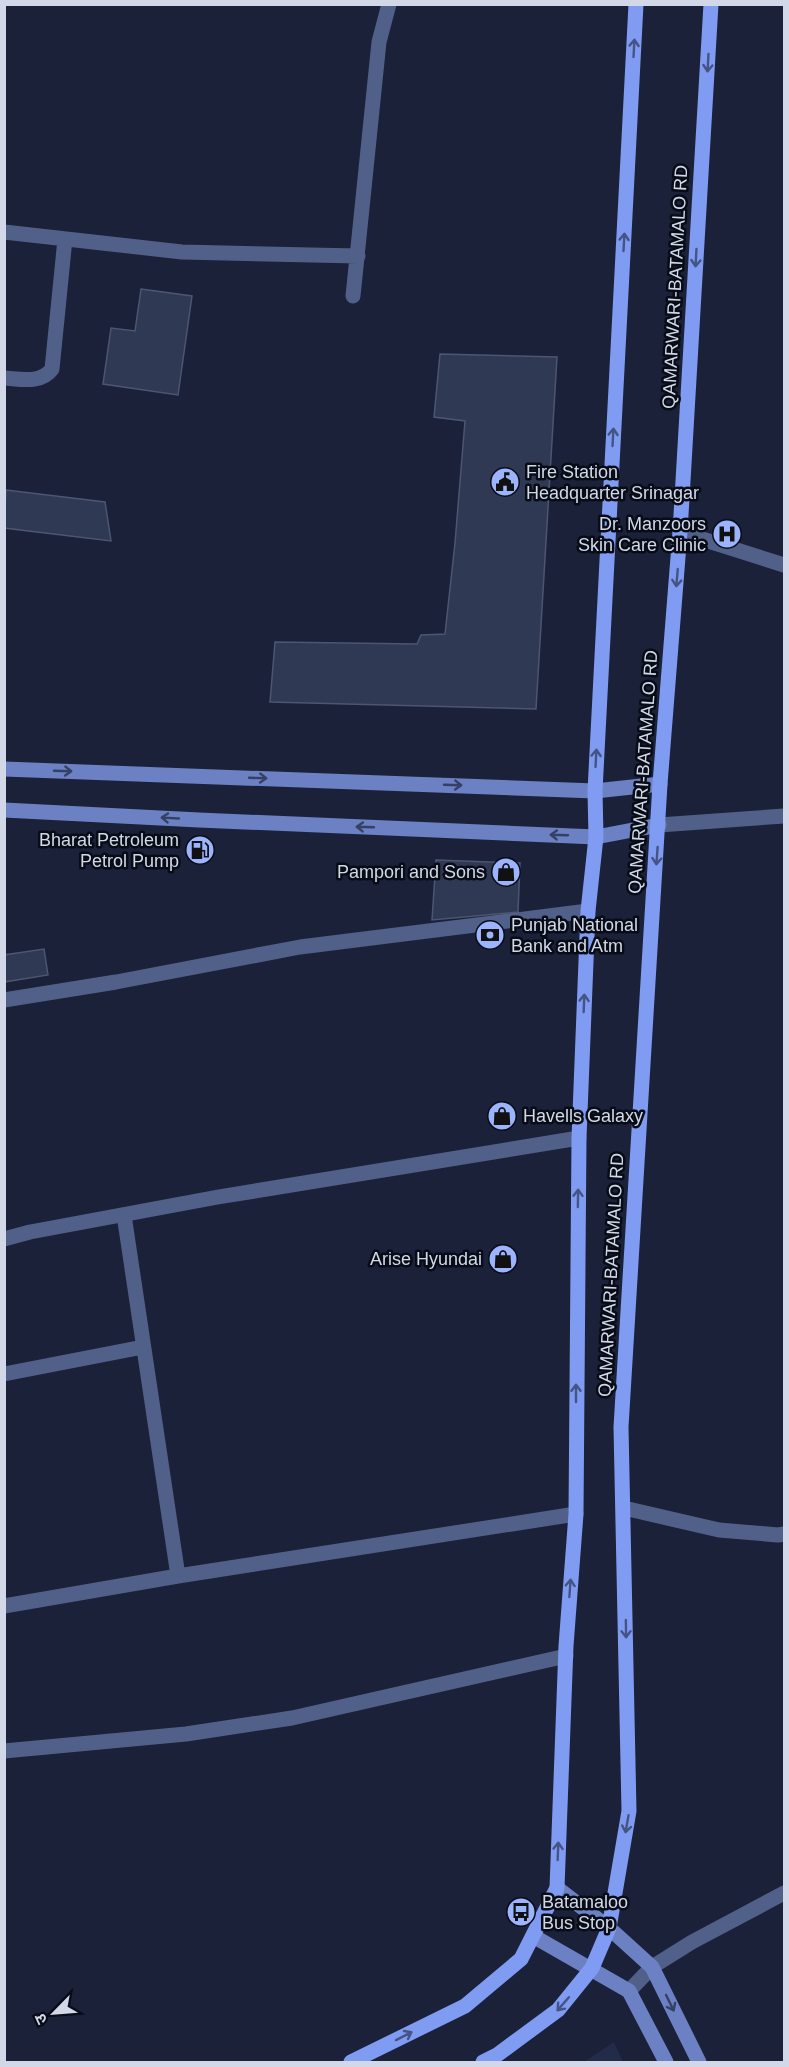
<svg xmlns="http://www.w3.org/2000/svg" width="789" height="2067" font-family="Helvetica,'Noto Sans Devanagari',sans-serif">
  <rect width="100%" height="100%" fill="#1a2139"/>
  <!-- built -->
  <path fill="#222b48" d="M614,2042L623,2062H584Z"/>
  <!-- building -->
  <path fill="#303953" stroke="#4c5671" stroke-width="1.5" d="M141,289L192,296L178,395L103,384L111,328L135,331Z
    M440,354L557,357L536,709L270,702L275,642L417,644L421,635L445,634L455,543L465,421L434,417Z
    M6,490L105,502L111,541L4,528Z
    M436,860L520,863L518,912L432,920Z
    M44,949L48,975L4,982V955Z"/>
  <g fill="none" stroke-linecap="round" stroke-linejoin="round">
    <!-- street -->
    <path stroke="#516089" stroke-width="15" d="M4,232L182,252L358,256
      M353,296L379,42L389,4
      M4,378C21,379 41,384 52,369L65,239
      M680,532L784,565
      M659,825L784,816
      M4,1000L116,982L300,947L588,911
      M124,1215L178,1576
      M4,1239L30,1232L218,1197L579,1138
      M4,1374L143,1347
      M624,1508L719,1530L778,1535L784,1534
      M4,1606L178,1576L576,1514
      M4,1751L186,1734L292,1718L566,1656
      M629,1991L652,1967L692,1942L784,1893"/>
    <!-- secondary -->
    <path stroke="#6b81c4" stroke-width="15" d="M4,769L595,791L660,784
      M4,810L199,820L596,837L659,825
      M557,1888L609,1928L652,1967L699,2062
      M533,1936L629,1991L666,2062"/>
    <!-- primary -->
    <path stroke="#809bf2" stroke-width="15" d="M351,2062L465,2006L521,1959L557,1888L566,1646L576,1514L579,1138L588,911L596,837L595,791L636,4
      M483,2062L497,2055L558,2010L592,1968L609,1928L629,1811L621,1427L660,784L680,532L711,4"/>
  </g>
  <!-- one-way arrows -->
  <defs><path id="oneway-shaft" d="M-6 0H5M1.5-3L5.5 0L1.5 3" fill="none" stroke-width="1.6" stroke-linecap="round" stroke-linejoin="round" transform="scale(1.5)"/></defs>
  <g stroke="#445484">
    <use href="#oneway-shaft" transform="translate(634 48) rotate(-87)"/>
    <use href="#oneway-shaft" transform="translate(708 63) rotate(93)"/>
    <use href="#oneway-shaft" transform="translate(624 242) rotate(-87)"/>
    <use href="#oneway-shaft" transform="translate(696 258) rotate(93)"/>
    <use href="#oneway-shaft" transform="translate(613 437) rotate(-87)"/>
    <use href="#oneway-shaft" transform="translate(677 578) rotate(95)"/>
    <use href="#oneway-shaft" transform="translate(596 758) rotate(-87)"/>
    <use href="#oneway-shaft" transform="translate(657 856) rotate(94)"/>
    <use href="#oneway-shaft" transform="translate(584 1003) rotate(-88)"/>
    <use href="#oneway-shaft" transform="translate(578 1198) rotate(-89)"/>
    <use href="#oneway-shaft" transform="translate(576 1393) rotate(-90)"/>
    <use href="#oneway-shaft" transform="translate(570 1588) rotate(-86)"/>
    <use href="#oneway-shaft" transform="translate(626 1629) rotate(89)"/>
    <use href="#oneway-shaft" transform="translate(627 1824) rotate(100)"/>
    <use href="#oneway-shaft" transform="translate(558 1851) rotate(-88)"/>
    <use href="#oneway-shaft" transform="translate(563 2004) rotate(131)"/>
    <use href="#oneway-shaft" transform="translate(404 2036) rotate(-27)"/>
  </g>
  <g stroke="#354164">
    <use href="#oneway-shaft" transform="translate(63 771) rotate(2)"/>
    <use href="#oneway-shaft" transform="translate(258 778) rotate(2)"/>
    <use href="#oneway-shaft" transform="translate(453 785) rotate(2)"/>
    <use href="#oneway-shaft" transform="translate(170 818) rotate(-177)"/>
    <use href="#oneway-shaft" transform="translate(365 827) rotate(-178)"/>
    <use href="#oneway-shaft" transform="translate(559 835) rotate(-178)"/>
    <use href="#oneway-shaft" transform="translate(670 2003) rotate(64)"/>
  </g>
  <!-- icons -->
  <defs>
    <g id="civic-disc" transform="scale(1.5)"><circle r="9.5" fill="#9cb4fd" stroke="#080c16"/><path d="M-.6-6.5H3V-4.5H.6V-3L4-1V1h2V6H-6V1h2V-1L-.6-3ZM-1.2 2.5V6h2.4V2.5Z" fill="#111"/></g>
    <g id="hospital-disc" transform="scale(1.5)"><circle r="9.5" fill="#9cb4fd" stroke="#080c16"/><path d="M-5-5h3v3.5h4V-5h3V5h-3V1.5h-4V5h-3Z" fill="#111"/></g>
    <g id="fuel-disc" transform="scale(1.5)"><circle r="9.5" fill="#9cb4fd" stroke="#080c16"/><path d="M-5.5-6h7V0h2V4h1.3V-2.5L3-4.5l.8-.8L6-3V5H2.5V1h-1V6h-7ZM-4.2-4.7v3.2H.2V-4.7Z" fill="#111"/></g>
    <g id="shop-disc" transform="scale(1.5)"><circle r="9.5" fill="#9cb4fd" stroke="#080c16"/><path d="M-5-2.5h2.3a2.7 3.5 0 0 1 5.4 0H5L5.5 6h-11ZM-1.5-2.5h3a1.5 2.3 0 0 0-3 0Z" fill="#111"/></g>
    <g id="bank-disc" transform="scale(1.5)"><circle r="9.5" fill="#9cb4fd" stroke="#080c16"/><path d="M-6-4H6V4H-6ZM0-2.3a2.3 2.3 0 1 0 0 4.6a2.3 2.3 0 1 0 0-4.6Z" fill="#111"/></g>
    <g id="bus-disc" transform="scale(1.5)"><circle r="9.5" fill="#9cb4fd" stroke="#080c16"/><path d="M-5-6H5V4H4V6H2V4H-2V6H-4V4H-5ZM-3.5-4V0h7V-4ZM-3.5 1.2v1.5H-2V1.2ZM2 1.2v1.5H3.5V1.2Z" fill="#111"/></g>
  </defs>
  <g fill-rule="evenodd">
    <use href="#civic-disc" x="505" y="482"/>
    <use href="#hospital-disc" x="727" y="534"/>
    <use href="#fuel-disc" x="200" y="850"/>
    <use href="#shop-disc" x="506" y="872"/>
    <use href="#bank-disc" x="490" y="935"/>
    <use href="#shop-disc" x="502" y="1116"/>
    <use href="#shop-disc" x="503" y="1259"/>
    <use href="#bus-disc" x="521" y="1912"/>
  </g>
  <g text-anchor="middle" stroke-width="5" stroke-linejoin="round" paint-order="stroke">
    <!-- street labels -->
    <g font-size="18" fill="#d2d8e8" stroke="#080c16">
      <text transform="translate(675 287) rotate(-87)" y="6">QAMARWARI-BATAMALO RD</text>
      <text transform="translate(643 772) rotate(-86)" y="6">QAMARWARI-BATAMALO RD</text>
      <text transform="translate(611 1275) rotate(-87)" y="6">QAMARWARI-BATAMALO RD</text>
    </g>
    <!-- poi labels -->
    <g font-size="18" fill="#d2d8e8" stroke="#080c16" text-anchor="start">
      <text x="526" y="478">Fire Station<tspan x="526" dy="21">Headquarter Srinagar</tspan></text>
      <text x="706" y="530" text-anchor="end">Dr. Manzoors<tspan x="706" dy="21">Skin Care Clinic</tspan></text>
      <text x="179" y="846" text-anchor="end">Bharat Petroleum<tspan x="179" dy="21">Petrol Pump</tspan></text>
      <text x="485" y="878" text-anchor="end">Pampori and Sons</text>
      <text x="511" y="931">Punjab National<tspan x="511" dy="21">Bank and Atm</tspan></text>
      <text x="523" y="1122">Havells Galaxy</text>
      <text x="482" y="1265" text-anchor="end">Arise Hyundai</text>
      <text x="542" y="1908">Batamaloo<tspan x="542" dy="21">Bus Stop</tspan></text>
    </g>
  </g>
  <!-- border -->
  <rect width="789" height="2067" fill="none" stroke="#d2d8e8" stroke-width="12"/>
  <!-- north arrow -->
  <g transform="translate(54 2013) rotate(245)" stroke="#080c16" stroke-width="4.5" paint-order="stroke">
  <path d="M0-4.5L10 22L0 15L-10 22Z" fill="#d2d8e8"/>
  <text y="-9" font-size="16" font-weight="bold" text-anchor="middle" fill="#d2d8e8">उ</text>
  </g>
</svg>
